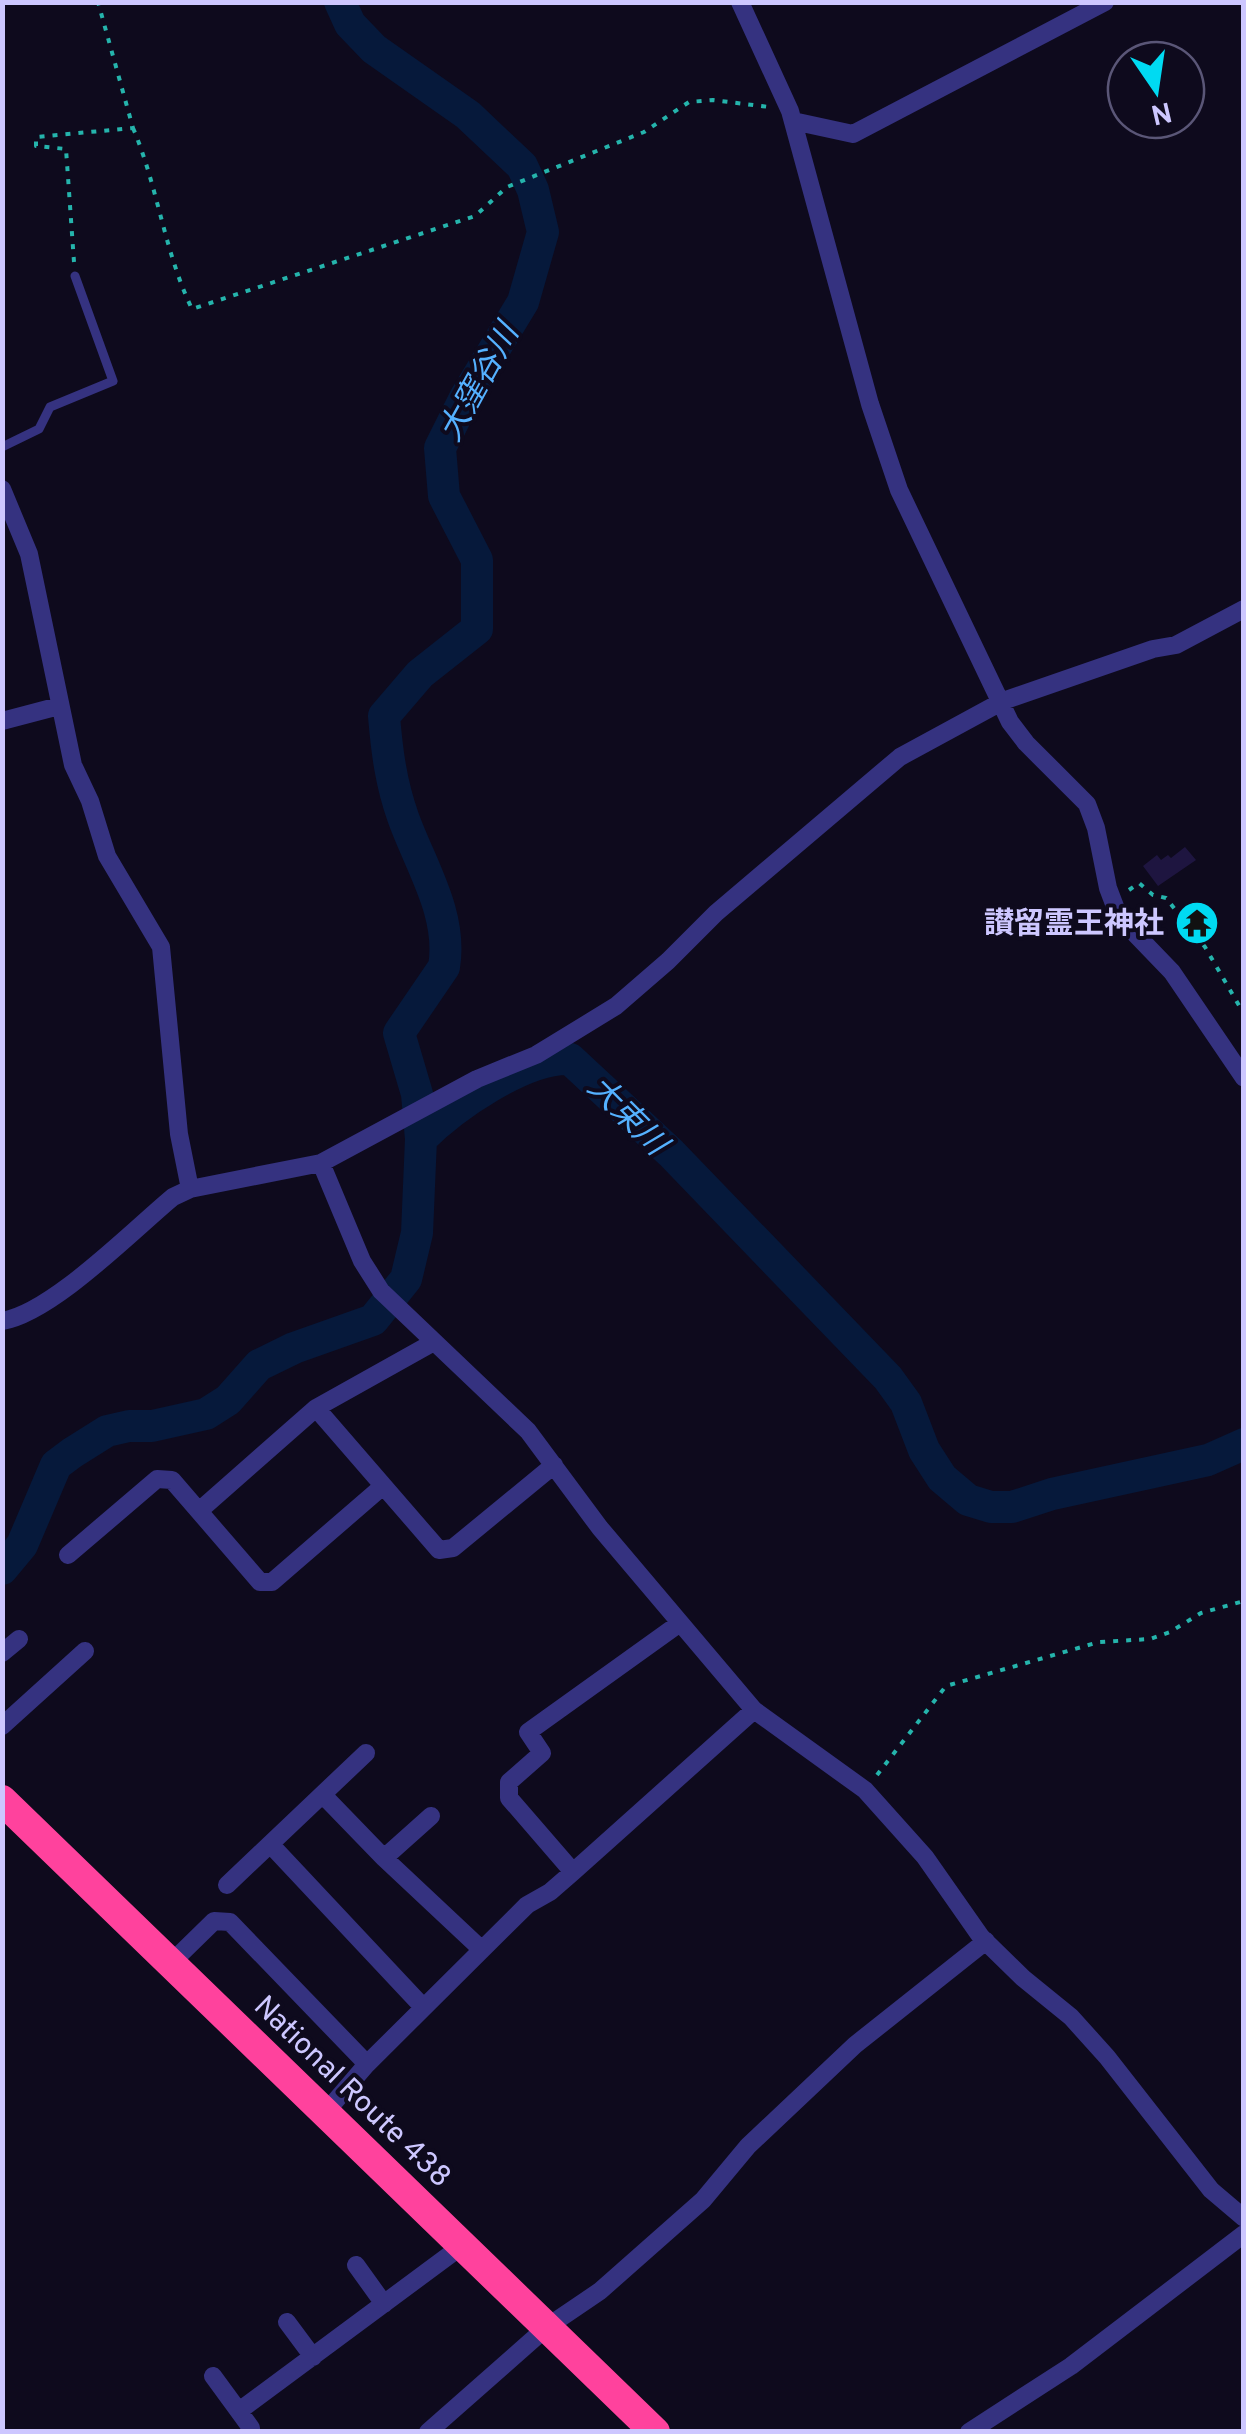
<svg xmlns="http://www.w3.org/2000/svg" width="1246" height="2434" font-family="Overpass,'Noto Sans JP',sans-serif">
  <rect width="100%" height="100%" fill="#0e0a1d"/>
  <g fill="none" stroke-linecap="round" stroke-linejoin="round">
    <!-- river -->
    <path stroke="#06193b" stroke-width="32" d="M421,1139C453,1107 524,1057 570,1059L671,1153L888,1378L906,1403L924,1450L942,1478L968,1500L991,1507H1012L1052,1494L1208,1460L1244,1444
      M2,1569L22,1545L56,1465L72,1453L107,1431L129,1426H152L206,1414L228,1400L259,1365L294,1348L373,1320L406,1279L417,1233L421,1139L417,1094L399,1033L444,967C453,914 420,865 403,817C391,783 387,752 384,716L420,674L477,629V560L444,496L440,448L466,396L523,302L543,232L533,190L522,166L468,115L374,49L350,24L340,2"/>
  </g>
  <!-- building -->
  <path fill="#1e1540" d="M1185,847L1196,860L1158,886L1143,866L1157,855L1161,860L1168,855L1171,858Z"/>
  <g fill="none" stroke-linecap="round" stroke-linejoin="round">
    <!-- path -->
    <path stroke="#25b4ac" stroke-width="4" stroke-dasharray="5 8" stroke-linecap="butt" d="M133,128C158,187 164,251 192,309L475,216L507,187L644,132L689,102L713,100L769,107
      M74,262L66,149L36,146V137L133,128L98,2
      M1129,890L1139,883L1153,895L1166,898L1205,947L1244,1014
      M877,1775L946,1686L1099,1642L1150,1639L1170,1632L1201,1613L1244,1601"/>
    <!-- lane -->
    <path stroke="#353280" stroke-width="9" d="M2,447L39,429L50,407L113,381L75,276"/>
    <!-- street -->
    <path stroke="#353280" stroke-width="18" d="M740,2L790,111L870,404L899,490L1010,722L1026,743L1087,804L1096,828L1108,888L1119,917L1172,972L1244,1078
      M793,121L853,134L1105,2
      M2,489L29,554L73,765L90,801L107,856L161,947L179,1134L190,1189
      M2,721L59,706
      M321,1163L362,1261L381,1291L528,1431L600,1528L754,1710L865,1790L925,1857L981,1937L1023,1978L1071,2017L1107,2057L1211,2190L1244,2218
      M2,1321C52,1313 133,1230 173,1197L190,1189L321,1163L477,1079L536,1055L616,1006L668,961L716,913L900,757L1003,701L1153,649L1176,645L1244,609
      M316,1408L439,1550L453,1548L554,1465
      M199,1511L316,1408L434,1342
      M68,1555L157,1479L172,1480L260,1582H272L383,1486
      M2,1653L19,1639
      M2,1726L85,1651
      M323,1795L384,1858L481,1949
      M271,1845L423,2007
      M384,1858L431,1816
      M573,1872L509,1798V1782L542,1753L528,1732L680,1623
      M227,1885L366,1753
      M170,1964L214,1921L230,1922L367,2064
      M325,2113L367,2064L527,1905L550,1892L573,1872L754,1710
      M356,2265L384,2304
      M287,2322L313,2357
      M213,2376L251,2428
      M239,2411L463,2245
      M428,2432L547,2327L600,2291L703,2200L748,2146L855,2045L986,1941
      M969,2432L1071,2366L1244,2234"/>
    <!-- highway -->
    <path stroke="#ff429d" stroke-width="30" d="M2,1800L655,2432"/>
  </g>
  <!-- icons -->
  <defs>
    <g id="temple-disc" transform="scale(2.25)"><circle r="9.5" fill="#00daf2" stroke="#0e0a1d"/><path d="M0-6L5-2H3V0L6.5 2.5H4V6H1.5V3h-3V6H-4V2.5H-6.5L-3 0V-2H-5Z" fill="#111"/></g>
  </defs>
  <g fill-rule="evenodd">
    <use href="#temple-disc" x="1197" y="923"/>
  </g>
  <g text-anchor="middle" stroke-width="8" stroke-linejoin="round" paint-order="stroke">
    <!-- poi labels -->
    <g font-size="30" font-weight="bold" fill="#cdc7ff" stroke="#0e0a1d" text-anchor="end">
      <text x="1164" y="933">讃留霊王神社</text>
    </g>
    <!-- street labels -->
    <g font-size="30" fill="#cdc7ff" stroke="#0e0a1d">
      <text transform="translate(353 2091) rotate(44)" y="10">National Route 438</text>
    </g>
    <!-- water labels -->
    <g font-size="32" font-style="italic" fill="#55b1ff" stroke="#0e0a1d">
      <text transform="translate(478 382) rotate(-61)" y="11">大窪谷川</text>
      <text transform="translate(628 1115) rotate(45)" y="11">大束川</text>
    </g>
  </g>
  <!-- border -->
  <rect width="1246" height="2434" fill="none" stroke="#cdc7ff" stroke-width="10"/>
  <!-- north arrow -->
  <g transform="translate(1156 90) rotate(167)"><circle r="48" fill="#0e0a1d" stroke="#5a5677" stroke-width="2.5"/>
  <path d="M0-8L18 38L0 25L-18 38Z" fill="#00daf2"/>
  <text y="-15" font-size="28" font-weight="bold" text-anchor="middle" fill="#cdc7ff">N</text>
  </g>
</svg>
